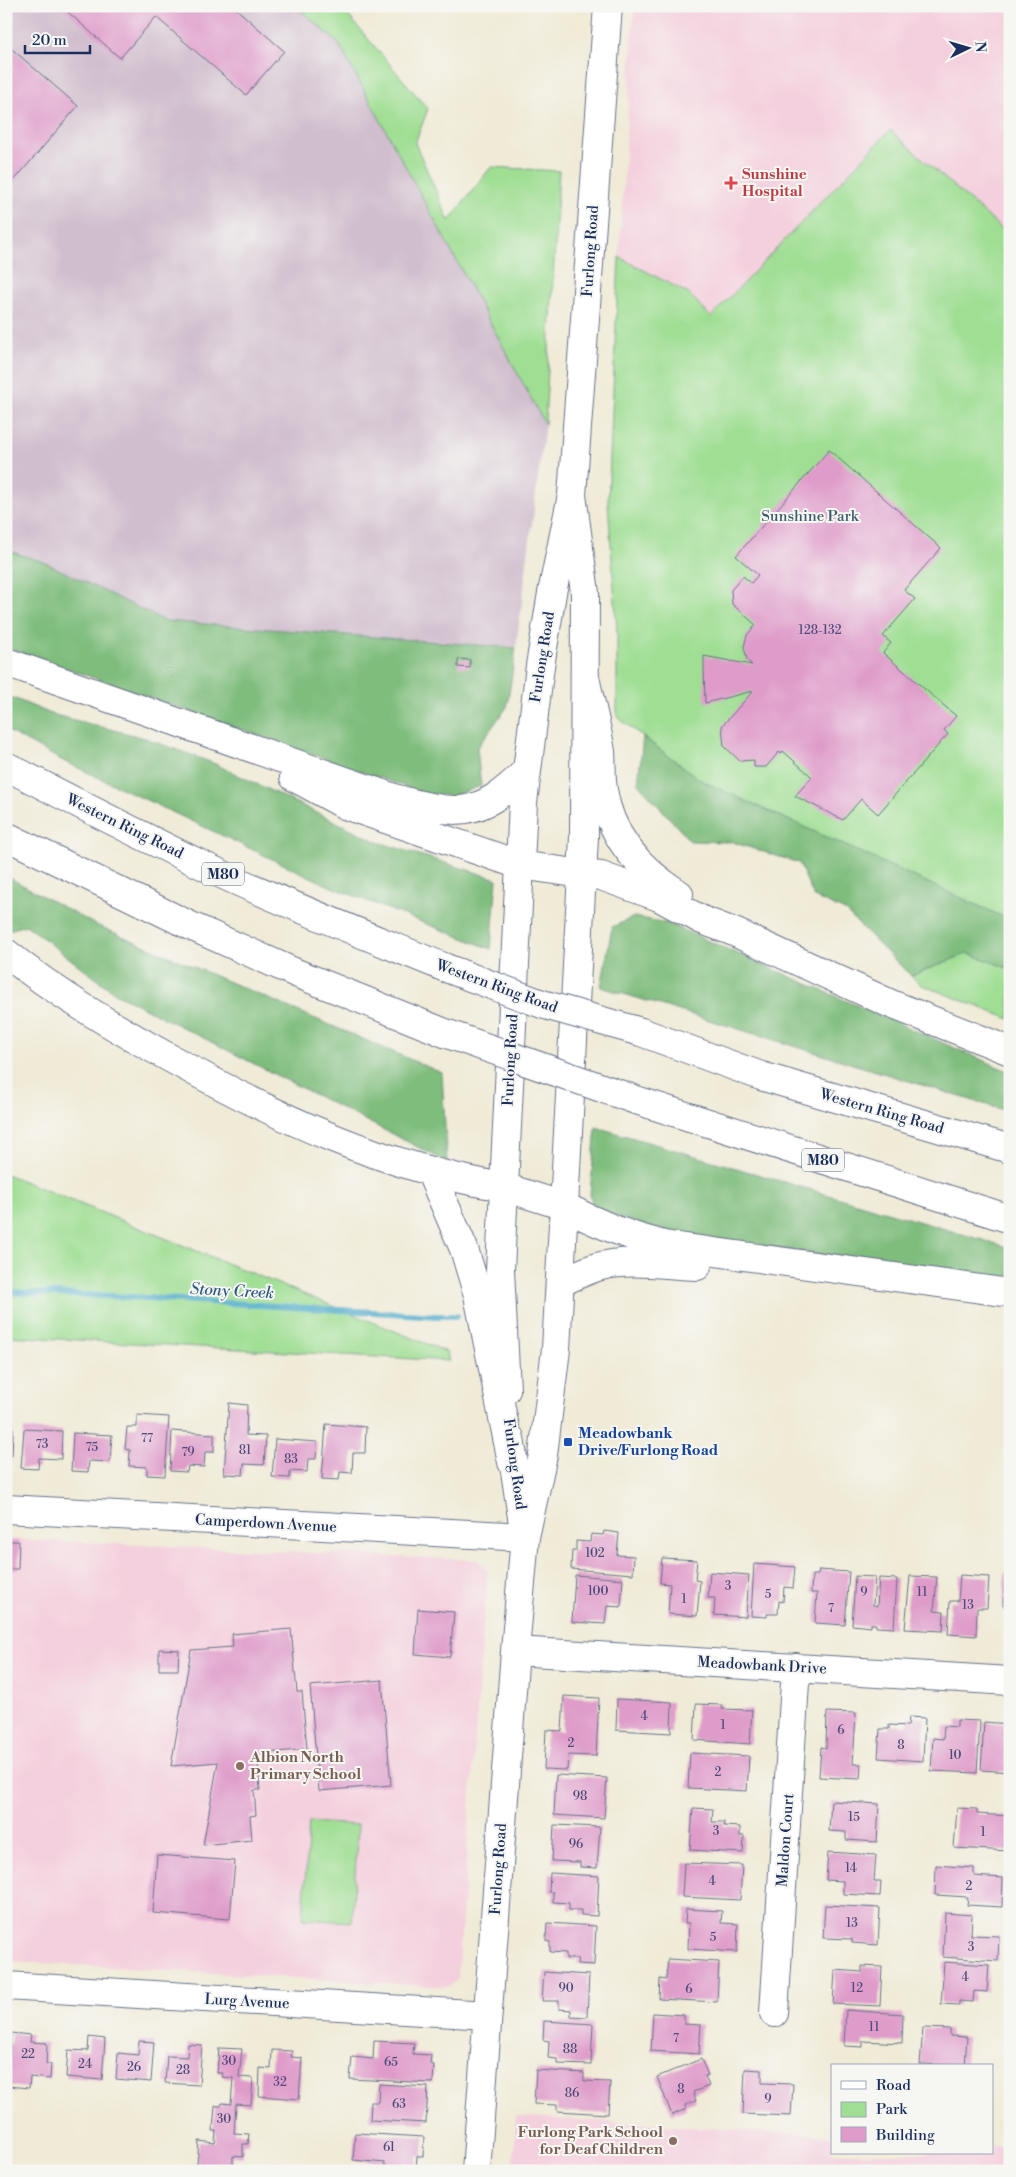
<svg xmlns="http://www.w3.org/2000/svg" width="1016" height="2177" font-family="'Libre Bodoni',serif">
  <rect width="100%" height="100%" fill="#f6f6f2"/>
  <filter id="ink" filterUnits="userSpaceOnUse"><feTurbulence type="fractalNoise" baseFrequency=".02" numOctaves="2"/><feDisplacementMap in="SourceGraphic" scale="10" xChannelSelector="R" yChannelSelector="G"/><feConvolveMatrix kernelMatrix="1 2 1 2 8 2 1 2 1" color-interpolation-filters="sRGB"/></filter>
  <filter id="wash" filterUnits="userSpaceOnUse"><feTurbulence type="fractalNoise" baseFrequency=".0096" numOctaves="4" result="noise"/><feDisplacementMap in="SourceGraphic" scale="20" xChannelSelector="R" yChannelSelector="G"/><feGaussianBlur stdDeviation="1.12" result="paint"/><feColorMatrix in="noise" values="0 0 0 0 0 0 0 0 0 0 0 0 0 0 0 0 0 1.4 0 .05"/><feComposite in="paint" operator="in"/></filter>
  <g filter="url(#wash)">
    <rect width="100%" height="100%" fill="#f0ebd7"/>
    <!-- built -->
    <path fill="#f4cfdd" d="M634,6H1010V236L890,130L711,318L689,294L619,257Z
      M6,1539L478,1560L487,1570L458,1978L449,1987L6,1961Z
      M516,2116L832,2136V2153H992V2146L1010,2147V2171H513Z"/>
    <!-- industrial -->
    <path fill="#d0bdcd" d="M6,6H296L339,44L545,424L516,648L165,621L44,562L6,550Z"/>
    <!-- green -->
    <path fill="#9fde93" stroke="#5d8678" d="M296,6H340L428,109L415,143L449,221L491,167L559,171L545,424L339,44Z
      M890,130L1010,236V920L702,781L617,717V632L608,502L619,257L689,294L711,317Z
      M968,953L1010,969V1019L922,985L911,976Z
      M6,1174L447,1352L449,1361L6,1336Z
      M309,1822L358,1825L352,1922L303,1919Z"/>
    <!-- forest -->
    <path fill="#7fbd7d" stroke="#4d766e" d="M6,550L44,562L165,621L516,648L507,707L477,748L481,786L452,796L423,793L6,647Z
      M6,695L51,714L145,738L213,763L378,842L497,879L491,949L334,888L59,759L6,730Z
      M643,737L702,781L1010,920V969L968,953L911,976L845,911L814,897L799,863L732,842L690,841L638,783Z
      M6,876L94,924L442,1073L447,1162L115,993L26,925L6,931Z
      M634,917L667,923L1010,1072V1112L601,987L612,927Z
      M596,1127L1010,1248V1283L669,1232L620,1218L593,1207L590,1194Z"/>
    <g fill="none" stroke-linecap="round" stroke-linejoin="round">
      <!-- stream -->
      <path stroke="#4cabcb" stroke-width="6" d="M6,1292L132,1297L437,1316H457"/>
    </g>
    <g id="blocks">
      <!-- building -->
      <path fill="#df9cca" d="M61,6H233L284,51L246,95L156,17L120,58Z
        M6,44L78,106L6,190Z
        M829,450L941,548L904,590L915,599L883,636L891,643L883,653L956,716L944,730L948,734L878,814L861,799L843,820L795,796L812,777L783,751L781,754L779,752L766,767H754V760L740,761L724,746L722,726L753,691L705,703L704,667V656L752,665L747,660L744,647L747,635L756,625L732,604L731,590L743,576L751,583L758,575L736,556Z
        M458,659L470,660V668L458,667Z
        M229,1403L247,1405L246,1435L266,1436L264,1465L244,1464L243,1475L224,1474Z
        M137,1415L169,1417L165,1476L147,1475V1467L129,1466L130,1450L125,1449L127,1427H137Z
        M326,1424L366,1427L365,1453H353L352,1473L340,1472L339,1480L322,1479Z
        M6,1428H13L12,1456H6Z
        M24,1429L62,1431L61,1459L39,1458L38,1469L21,1468Z
        M172,1431L214,1434V1452H205L204,1467L188,1466L187,1472L170,1471Z
        M73,1433L112,1435L110,1462L89,1461L88,1472L71,1471Z
        M275,1439L317,1442L316,1459H308L307,1472L290,1471V1478L272,1477Z
        M604,1531L619,1533L617,1555L634,1556L633,1574L571,1569L572,1551H576V1541L590,1542L591,1534L603,1535Z
        M6,1541H19L18,1569H6Z
        M662,1558L697,1560L695,1580L700,1581L697,1616L668,1614L670,1584L660,1583Z
        M754,1564L795,1567L793,1588L784,1587L783,1602L779,1601L778,1614H767V1617L751,1616Z
        M819,1570L849,1572L845,1625L815,1623L817,1593H811L812,1575H818Z
        M710,1572L749,1575L746,1617L714,1615L715,1598H708Z
        M1005,1572L1010,1573V1618L1005,1617L1006,1606H1003Z
        M575,1575L623,1579L621,1607L607,1606L605,1624L572,1622Z
        M960,1575L989,1577L987,1608H977L976,1636L948,1634L950,1601H958Z
        M855,1576L875,1577L873,1605L877,1606L879,1578L897,1579L894,1628L876,1627V1624H871V1627L852,1625Z
        M910,1576L937,1577L934,1611L944,1612L943,1631L905,1629Z
        M418,1609L454,1612L450,1657L415,1654Z
        M291,1629L297,1692H302L307,1749L257,1754L260,1790H254L256,1815L250,1816L252,1840L203,1845L218,1762L171,1766L191,1650L233,1647L232,1634Z
        M159,1649L179,1650L178,1670H159Z
        M382,1680L391,1785L319,1791L310,1686Z
        M564,1696L599,1698L596,1756L568,1755L567,1770L544,1769L546,1730L562,1731Z
        M617,1699L672,1702L671,1733L616,1730Z
        M696,1704L722,1705V1709L752,1710L750,1744L694,1740Z
        M827,1712L856,1713L853,1764H861L860,1779L819,1777L821,1747L826,1748Z
        M909,1717L925,1718L923,1761L878,1758L880,1729H889V1725L908,1726Z
        M957,1720L980,1721L977,1773L931,1771L933,1738L943,1739L944,1726L957,1727Z
        M984,1722L1010,1724V1772L981,1770Z
        M690,1753L749,1756L747,1791L688,1788Z
        M556,1775L607,1778L604,1818L554,1815Z
        M831,1801L879,1804L877,1842L846,1840V1832L829,1831Z
        M693,1808L713,1809L712,1822H724V1826L740,1827V1836H744L743,1853L690,1850Z
        M957,1808L977,1809V1814L1010,1816V1851L954,1848Z
        M554,1825L600,1827L597,1868L580,1867V1862L552,1861Z
        M828,1852L876,1855L874,1881H881L880,1896L843,1894V1881L826,1880Z
        M157,1855L235,1861L230,1919L153,1913Z
        M684,1863L742,1865L740,1900L682,1897Z
        M936,1865L974,1868V1876L1003,1878L1002,1907L967,1905L968,1897L935,1895Z
        M550,1873L599,1876L597,1916L581,1915V1910H569V1903L553,1902V1892H549Z
        M825,1905L880,1908L878,1945L852,1943V1939L823,1938Z
        M686,1909L722,1911L721,1923L738,1924L737,1952L688,1949L689,1923H685Z
        M945,1913L972,1915L971,1935L999,1936L998,1961L943,1957Z
        M547,1923L596,1926L594,1965L577,1964L578,1959H566V1953L550,1952V1942L546,1941Z
        M668,1959L719,1962L717,2002L659,1999L660,1979L666,1980Z
        M944,1962L989,1965L987,1992L974,1991L973,2002L959,2001V2005L941,2004Z
        M862,1966L882,1967L880,2006L833,2004L835,1970L862,1972Z
        M544,1972L589,1975L587,2017L571,2016V2010L559,2009V2001H542Z
        M846,2010L903,2014L902,2043L863,2041V2047L844,2046Z
        M653,2013L684,2015V2024L701,2025L699,2054L651,2051Z
        M544,2021L593,2024L591,2065L557,2064V2059L548,2058L549,2041L543,2040Z
        M923,2028L950,2029V2036L967,2037L965,2066L920,2064Z
        M11,2033L31,2035L30,2042L47,2043L46,2064H51L50,2079L30,2077L29,2088L7,2086Z
        M89,2037L105,2039L102,2080L66,2077L68,2050L88,2051Z
        M139,2041L154,2042L151,2082L116,2079L118,2053L138,2055Z
        M374,2041L414,2043L413,2054L431,2055L430,2064L434,2065L433,2083L350,2079L352,2057L373,2059Z
        M188,2044L202,2045L199,2085L165,2083L167,2056L187,2057Z
        M219,2048L242,2049L239,2077L253,2078L251,2105L236,2104L234,2133L249,2134L248,2144H243V2157L233,2156V2166L197,2164L199,2141L215,2143L216,2131H213L215,2106H221L222,2103L231,2104L233,2078L222,2077L223,2073H217Z
        M272,2050L292,2051L291,2057L302,2058L299,2099L259,2096L260,2068L271,2069Z
        M701,2059L708,2075L705,2076L709,2086L693,2092L696,2101L685,2105L686,2109L672,2115L657,2077Z
        M745,2069L762,2070V2083L793,2084L791,2116L743,2114Z
        M536,2070L584,2073V2081L610,2082L608,2114L557,2111V2105L534,2104Z
        M379,2084L428,2087L426,2123L370,2120L371,2102H378Z
        M1009,2120H1010V2133H1007Z
        M355,2133L424,2137L423,2156H417L416,2171H385V2163L353,2160Z"/>
    </g>
  </g>
  <g filter="url(#ink)">
    <use href="#blocks" fill-opacity="0" stroke="#667188" stroke-width="1"/>
    <g fill="none" stroke-linecap="round" stroke-linejoin="round">
      <!-- minor casing -->
      <g stroke="#667188" stroke-width="30">
        <path id="minor" d="M504,1187L500,1270L506,1390
          M510,1438L523,1524
          M6,1509L525,1537
          M515,1651L1010,1681
          M6,1986L487,2015
          M774,2013L796,1667
          M476,2171L515,1651L525,1537L543,1455L556,1349L564,1206"/>
      </g>
      <!-- major casing -->
      <g stroke="#667188" stroke-width="30">
        <path id="major" d="M572,495L585,593L584,837L564,1206L504,1187L523,803L540,666L552,593L572,495L608,6
          M520,865L582,874"/>
      </g>
      <!-- highway casing -->
      <g stroke="#667188" stroke-width="30">
        <path id="highway" d="M6,662L394,798C457,815 477,820 526,771
          M585,677C590,702 597,727 601,752C602,765 601,778 603,790C610,837 640,870 679,894
          M6,766C77,803 147,839 219,873C293,907 370,937 446,968
          M294,777L345,805L520,865
          M6,836L193,927L296,973L445,1033
          M582,874L601,876L659,897L702,920L734,932L891,1004L1010,1051
          M6,953C56,993 112,1026 168,1057C274,1116 384,1168 504,1187
          M641,1032L761,1076L1010,1149
          M636,1100L1010,1219
          M431,1173L464,1249L478,1295L512,1462
          M564,1206C597,1224 628,1236 664,1245L1010,1293
          M561,1282C573,1277 585,1271 597,1267C629,1258 665,1265 697,1266"/>
      </g>
      <!-- minor -->
      <use href="#minor" stroke="#fff" stroke-width="28"/>
      <!-- major -->
      <use href="#major" stroke="#fff" stroke-width="28"/>
      <!-- highway -->
      <use href="#highway" stroke="#fff" stroke-width="28"/>
      <!-- highway-bridge casing -->
      <g stroke="#667188" stroke-width="30" stroke-linecap="butt">
        <path id="highway-bridge" d="M446,968L542,1004L641,1032
          M445,1033L636,1100"/>
      </g>
      <!-- highway-bridge -->
      <use href="#highway-bridge" stroke="#fff" stroke-width="28"/>
    </g>
  </g>
  <!-- markers -->
  <path fill="#e0444e" stroke="#f6f6f2" stroke-width="2" d="M728.5 175.5h5v5h5v5h-5v5h-5v-5h-5v-5h5z"/>
  <rect fill="#1a4fb4" stroke="#f6f6f2" stroke-width="2" x="563" y="1437" width="10" height="10" rx="2.5"/>
  <g fill="#8d6e63" stroke="#f6f6f2" stroke-width="2">
    <circle cx="240" cy="1766" r="5"/>
    <circle cx="673" cy="2141" r="5"/>
  </g>
  <g text-anchor="middle" stroke-width="4" stroke-linejoin="round" paint-order="stroke">
    <!-- number labels -->
    <g font-size="12" fill="#4c4a79">
      <text x="820" y="634">128-132</text>
      <text x="147" y="1442">77</text>
      <text x="42" y="1448">73</text>
      <text x="92" y="1451">75</text>
      <text x="245" y="1454">81</text>
      <text x="188" y="1456">79</text>
      <text x="291" y="1463">83</text>
      <text x="595" y="1557">102</text>
      <text x="728" y="1590">3</text>
      <text x="598" y="1595">100</text>
      <text x="864" y="1596">9</text>
      <text x="922" y="1596">11</text>
      <text x="768" y="1598">5</text>
      <text x="684" y="1603">1</text>
      <text x="968" y="1609">13</text>
      <text x="831" y="1612">7</text>
      <text x="644" y="1720">4</text>
      <text x="723" y="1729">1</text>
      <text x="841" y="1734">6</text>
      <text x="571" y="1747">2</text>
      <text x="901" y="1749">8</text>
      <text x="955" y="1759">10</text>
      <text x="718" y="1776">2</text>
      <text x="580" y="1800">98</text>
      <text x="854" y="1821">15</text>
      <text x="716" y="1835">3</text>
      <text x="983" y="1836">1</text>
      <text x="576" y="1848">96</text>
      <text x="851" y="1872">14</text>
      <text x="712" y="1885">4</text>
      <text x="969" y="1890">2</text>
      <text x="852" y="1927">13</text>
      <text x="713" y="1941">5</text>
      <text x="971" y="1951">3</text>
      <text x="965" y="1981">4</text>
      <text x="566" y="1992">90</text>
      <text x="857" y="1992">12</text>
      <text x="689" y="1993">6</text>
      <text x="874" y="2031">11</text>
      <text x="676" y="2042">7</text>
      <text x="570" y="2053">88</text>
      <text x="28" y="2058">22</text>
      <text x="229" y="2065">30</text>
      <text x="391" y="2066">65</text>
      <text x="85" y="2068">24</text>
      <text x="134" y="2071">26</text>
      <text x="183" y="2074">28</text>
      <text x="280" y="2086">32</text>
      <text x="681" y="2093">8</text>
      <text x="572" y="2097">86</text>
      <text x="768" y="2103">9</text>
      <text x="399" y="2108">63</text>
      <text x="224" y="2123">30</text>
      <text x="389" y="2151">61</text>
    </g>
    <!-- shield labels -->
    <g fill="#f6f6f2" stroke="#5d6b8a" stroke-width="1">
      <rect x="202" y="862.5" width="42" height="23" rx="4"/>
      <rect x="802" y="1148.5" width="42" height="23" rx="4"/>
    </g>
    <g font-size="14" font-weight="bold" fill="#1b2f5e">
      <text x="223" y="879">M80</text>
      <text x="823" y="1165">M80</text>
    </g>
    <!-- health labels -->
    <g font-size="15" font-weight="bold" fill="#be3a42" stroke="#f6f6f2" text-anchor="start">
      <text x="742" y="179">Sunshine<tspan x="742" dy="17">Hospital</tspan></text>
    </g>
    <!-- street labels -->
    <g font-size="15" fill="#1b2f5e" stroke="#f6f6f2">
      <text transform="translate(590 251) rotate(-86)" y="5">Furlong Road</text>
      <text transform="translate(542 657) rotate(-81)" y="5">Furlong Road</text>
      <text transform="translate(125 826) rotate(26)" y="5">Western Ring Road</text>
      <text transform="translate(497 986) rotate(20)" y="5">Western Ring Road</text>
      <text transform="translate(510 1060) rotate(-87)" y="5">Furlong Road</text>
      <text transform="translate(882 1111) rotate(16)" y="5">Western Ring Road</text>
      <text transform="translate(515 1464) rotate(82)" y="5">Furlong Road</text>
      <text transform="translate(266 1523) rotate(3)" y="5">Camperdown Avenue</text>
      <text transform="translate(762 1665) rotate(3)" y="5">Meadowbank Drive</text>
      <text transform="translate(785 1840) rotate(-86)" y="5">Maldon Court</text>
      <text transform="translate(498 1869) rotate(-86)" y="5">Furlong Road</text>
      <text transform="translate(247 2001) rotate(3)" y="5">Lurg Avenue</text>
    </g>
    <!-- park labels -->
    <g font-size="15" fill="#3c5b6b" stroke="#f6f6f2">
      <text x="810" y="521">Sunshine Park</text>
    </g>
    <!-- transit labels -->
    <g font-size="15" font-weight="bold" fill="#164399" stroke="#f6f6f2" text-anchor="start">
      <text x="578" y="1438">Meadowbank<tspan x="578" dy="17">Drive/Furlong Road</tspan></text>
    </g>
    <!-- education labels -->
    <g font-size="15" font-weight="bold" fill="#785e54" stroke="#f6f6f2" text-anchor="start">
      <text x="250" y="1762">Albion North<tspan x="250" dy="17">Primary School</tspan></text>
      <text x="663" y="2137" text-anchor="end">Furlong Park School<tspan x="663" dy="17">for Deaf Children</tspan></text>
    </g>
    <!-- water labels -->
    <g font-size="16" font-style="italic" fill="#2c5a84" stroke="#f6f6f2">
      <text transform="translate(232 1290) rotate(3)" y="6">Stony Creek</text>
    </g>
  </g>
  <!-- margin -->
  <rect width="1016" height="2177" fill="none" stroke="#f6f6f2" stroke-width="25"/>
  <!-- legend -->
  <rect x="831" y="2064" width="162" height="90" fill="#f6f6f2" stroke="#9ea6b7"/>
  <rect x="841" y="2081" width="25" height="8" fill="#ffffff" stroke="#9ea6b7"/>
  <text x="876" y="2090" font-size="15" fill="#1b2f5e">Road</text>
  <rect x="841" y="2102" width="25" height="15" fill="#9fde93" stroke="#9ea6b7"/>
  <text x="876" y="2114" font-size="15" fill="#1b2f5e">Park</text>
  <rect x="841" y="2127" width="25" height="15" fill="#df9cca" stroke="#9ea6b7"/>
  <text x="876" y="2140" font-size="15" fill="#1b2f5e">Building</text>
  <!-- north arrow -->
  <g transform="translate(968 48) rotate(85)" stroke="#f6f6f2" stroke-width="4" paint-order="stroke">
  <path d="M0-4L9 19L0 12L-9 19Z" fill="#1b2f5e"/>
  <text y="-8" font-size="14" font-weight="bold" text-anchor="middle" fill="#1b2f5e">N</text>
  </g>
  <!-- scale -->
  <path d="M25 45v8h65v-8" fill="none" stroke="#1b2f5e" stroke-width="2.5"/>
  <text x="32" y="45" font-size="15" fill="#1b2f5e" stroke="#f6f6f2" stroke-width="4" paint-order="stroke">20 m</text>
</svg>
